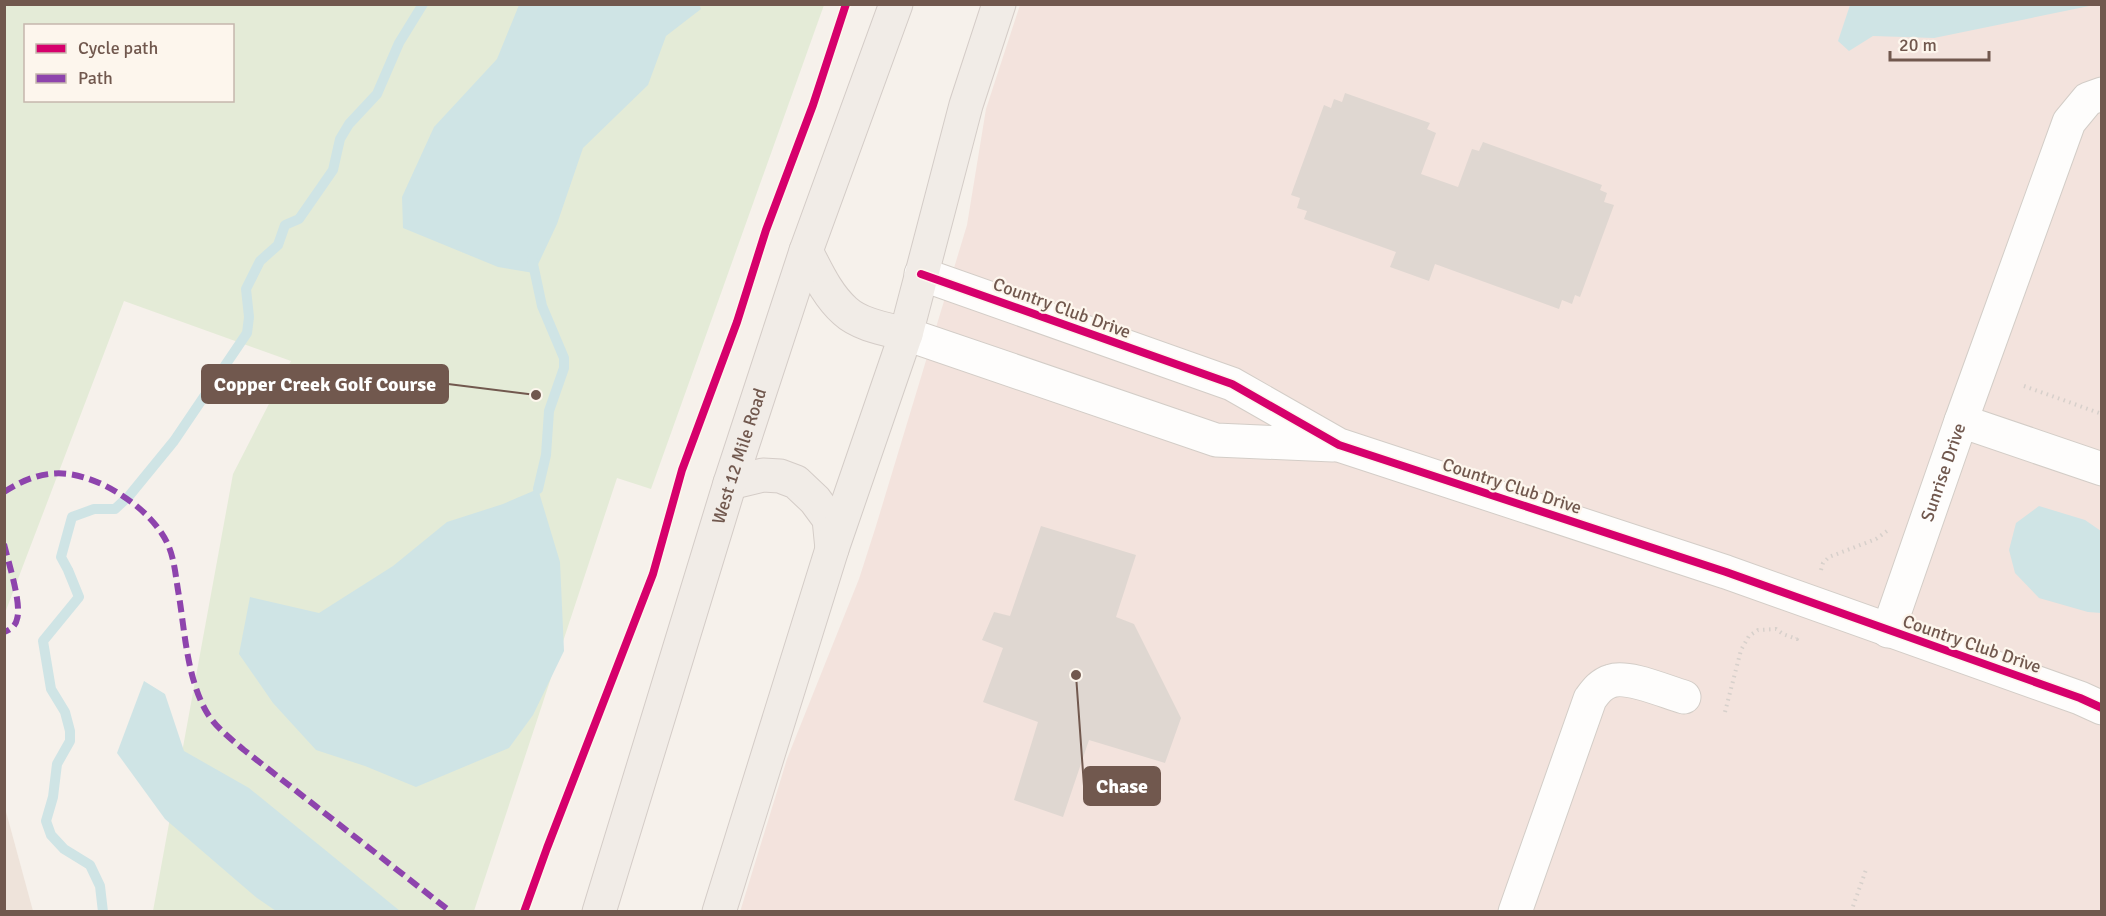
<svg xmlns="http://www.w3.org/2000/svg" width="2106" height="916" font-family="Signika,sans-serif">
  <rect width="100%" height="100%" fill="#f6f1eb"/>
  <!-- residential -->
  <path fill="#eee3da" d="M5,808L33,911H5Z"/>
  <!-- commercial -->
  <path fill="#f3e3dd" d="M1020,5H2101V911L740,912L787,759L859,579L876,526L967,225L986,109Z"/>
  <!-- green -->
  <path fill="#e4ebd7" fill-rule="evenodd" d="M4,5H824L651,489L617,478L474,911H153L233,474L291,361L124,301L5,613ZM26,26H232V100H26Z"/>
  <!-- water -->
  <path fill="#cfe4e5" d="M519,5L699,4L701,9L666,36L648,85L583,148L557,224L534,273L498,267L403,228L402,197L434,127L497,59Z
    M1850,5V4L2094,5L1934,38L1873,36L1849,51L1838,41Z
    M538,489L560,562L564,651L533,715L509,748L416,787L365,766L316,750L273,703L239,654L250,597L319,613L393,566L447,522L503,504Z
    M2039,506L2085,520L2101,531V613L2088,612L2039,598L2015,573L2009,550L2016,523Z
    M144,681L165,694L184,751L249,788L400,911H276L257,898L165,819L117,753Z"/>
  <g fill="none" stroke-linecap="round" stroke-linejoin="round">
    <!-- stream -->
    <path stroke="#cfe4e5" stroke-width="10" d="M532,259L542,306L564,358V368L549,411L546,455L538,489
      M103,912L100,886L90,865L64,849L51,835L46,821L53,797L57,764L70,741V731L65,712L51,689L43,641L79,597L68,570L61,557L72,517L94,509H115L129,496L174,441L247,333L249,317L246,289L260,261L278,245L285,225L299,219L333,170L340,139L349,124L377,94L399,43L423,4"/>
  </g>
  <!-- building -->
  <path fill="#dfd7d1" d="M1345,93L1430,123L1427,129L1436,133L1421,174L1458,187L1472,149L1479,151L1483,142L1602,185L1600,190L1607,193L1604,202L1614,205L1580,297L1575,295L1572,304L1562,300L1559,309L1435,264L1429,281L1390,267L1396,252L1304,219L1307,211L1297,208L1300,198L1291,195L1324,105L1331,108L1334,99L1342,102Z
    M1041,526L1136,555L1116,617L1134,624L1181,718L1165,763L1089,740L1063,817L1014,800L1038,722L983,702L1003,648L982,640L994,612L1010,616Z"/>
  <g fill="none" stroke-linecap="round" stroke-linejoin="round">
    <!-- minor casing -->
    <g stroke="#d3cdc7" stroke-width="35">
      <g id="minor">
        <path d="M921,274L1232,384L1339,445L1726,572L2080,698L2102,708"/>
        <path d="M906,334L1216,440L1333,445"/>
        <path d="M1961,421L2069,122L2088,99L2102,94"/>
        <path id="s1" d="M1888,631L1961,421L2102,469"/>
        <path d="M1515,912L1590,699C1596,691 1601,684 1611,681C1628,675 1666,692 1684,697"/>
      </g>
    </g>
    <!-- major casing -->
    <g stroke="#d4ccc7" stroke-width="35">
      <g id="major">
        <path d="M806,251C817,272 827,295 845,311C860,325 886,329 906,334"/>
        <path d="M730,483L763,475L780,476L796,482L815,500L829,519L832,549"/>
        <path id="s2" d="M599,912L730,483L806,251L896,4"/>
        <path d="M719,912L832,549L906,334L966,105L999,4"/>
      </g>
    </g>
    <!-- path -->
    <path stroke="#d7d0cb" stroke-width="4" stroke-dasharray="1.5 4.5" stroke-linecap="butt" d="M2024,386L2102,414
      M1821,570L1823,563L1829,557L1876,539L1887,531
      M1725,712L1741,650L1749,636L1758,630L1776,629L1783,634L1797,639L1799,634
      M1851,912L1867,867"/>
    <!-- minor -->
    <use href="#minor" stroke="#fefdfc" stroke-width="33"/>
    <!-- major -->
    <use href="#major" stroke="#f1ece7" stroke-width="33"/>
    <!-- quiet -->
    <path stroke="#8e44ad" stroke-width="6" stroke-dasharray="12 6" stroke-linecap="butt" d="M4,492C24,479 45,471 69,474C106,479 155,512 169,547C175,562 176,580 179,596C185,633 187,677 206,711C215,727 230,738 244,750L451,912
      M4,544C8,561 22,604 17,619C16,625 11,630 4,632"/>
    <!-- cycleway casing -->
    <g stroke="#fdf6ed" stroke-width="11">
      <path id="cycleway" d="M921,274L1232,384L1339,445L1726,572L2080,698L2102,708
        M524,912L547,848L653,574L682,470L737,322L766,230L813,105L846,4"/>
    </g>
    <!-- cycleway -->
    <use href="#cycleway" stroke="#d6006c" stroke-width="8"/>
  </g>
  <g text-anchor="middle" stroke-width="4.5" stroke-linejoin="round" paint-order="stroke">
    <!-- street labels -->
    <g font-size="18" fill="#71584e" stroke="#fdf6ed">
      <text transform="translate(1062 308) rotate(20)" y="6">Country Club Drive</text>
      <text dy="6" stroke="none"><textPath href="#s2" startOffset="477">West 12 Mile Road</textPath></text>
      <text dy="6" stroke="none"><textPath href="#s1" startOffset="168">Sunrise Drive</textPath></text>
      <text transform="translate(1512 486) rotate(18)" y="6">Country Club Drive</text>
      <text transform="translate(1972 644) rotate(19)" y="6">Country Club Drive</text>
    </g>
  </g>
  <!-- callouts -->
  <path fill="none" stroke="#71584e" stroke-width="2" d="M536 395L448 384M1076 675L1084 786"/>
  <g fill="#71584e" stroke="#fdf6ed" stroke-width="2">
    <circle cx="536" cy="395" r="6"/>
    <circle cx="1076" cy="675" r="6"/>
  </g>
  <g fill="#71584e" stroke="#71584e" stroke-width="2">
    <rect x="202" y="365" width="246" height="38" rx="6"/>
    <rect x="1084" y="767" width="76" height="38" rx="6"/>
  </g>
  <g font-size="20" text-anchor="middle" font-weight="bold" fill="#fff">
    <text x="325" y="391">Copper Creek Golf Course</text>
    <text x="1122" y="793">Chase</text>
  </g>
  <!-- border -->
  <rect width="2106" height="916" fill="none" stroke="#71584e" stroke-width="12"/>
  <!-- legend -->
  <rect x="24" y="24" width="210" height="78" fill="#fdf6ed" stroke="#c5b7ad" stroke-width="1.5"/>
  <rect x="36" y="44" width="30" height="9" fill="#d6006c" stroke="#c5b7ad" stroke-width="1.5"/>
  <text x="78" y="54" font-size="18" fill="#71584e">Cycle path</text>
  <rect x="36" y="74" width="30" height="9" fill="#8e44ad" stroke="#c5b7ad" stroke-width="1.5"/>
  <text x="78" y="84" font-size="18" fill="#71584e">Path</text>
  <!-- scale -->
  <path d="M1890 51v9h99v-9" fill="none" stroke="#71584e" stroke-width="3"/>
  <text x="1899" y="51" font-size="18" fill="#71584e" stroke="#fdf6ed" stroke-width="4.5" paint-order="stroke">20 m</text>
</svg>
